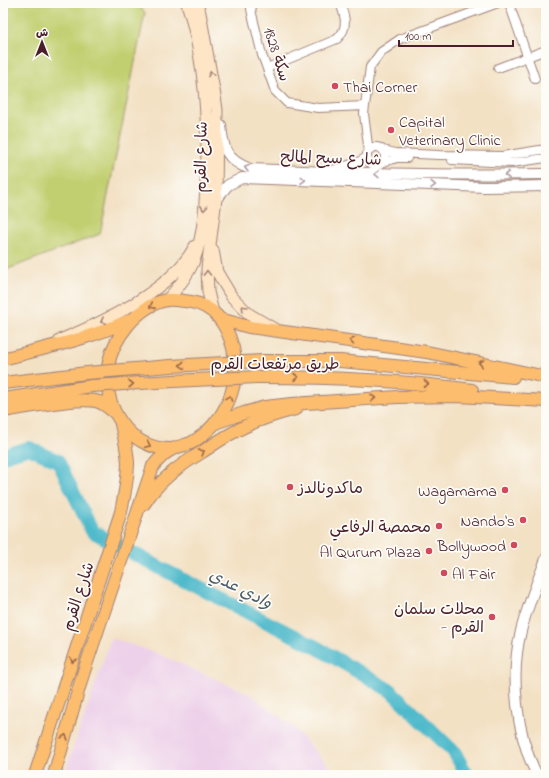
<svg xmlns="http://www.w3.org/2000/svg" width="549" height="778" font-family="'Indie Flower','Playpen Sans Arabic',sans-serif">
  <rect width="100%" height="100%" fill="#fdfcf7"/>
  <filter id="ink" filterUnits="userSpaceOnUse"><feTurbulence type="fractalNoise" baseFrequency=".025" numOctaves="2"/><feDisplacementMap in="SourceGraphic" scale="8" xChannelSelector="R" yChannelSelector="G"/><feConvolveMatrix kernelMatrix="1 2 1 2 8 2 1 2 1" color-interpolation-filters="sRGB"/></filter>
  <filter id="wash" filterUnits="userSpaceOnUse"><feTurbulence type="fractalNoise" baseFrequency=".012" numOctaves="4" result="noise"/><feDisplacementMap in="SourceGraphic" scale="16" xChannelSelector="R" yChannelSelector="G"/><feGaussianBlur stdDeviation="0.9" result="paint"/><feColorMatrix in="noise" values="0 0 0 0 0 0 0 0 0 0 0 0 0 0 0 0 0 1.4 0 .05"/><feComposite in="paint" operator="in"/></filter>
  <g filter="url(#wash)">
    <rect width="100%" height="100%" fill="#f3e1c4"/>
    <!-- built -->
    <path fill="#edd0e9" d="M111,638L154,652L250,694L294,728L337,775H64Z"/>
    <!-- green -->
    <path fill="#c2cf70" stroke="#86774e" d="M3,3H137L145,13L100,234L3,271Z"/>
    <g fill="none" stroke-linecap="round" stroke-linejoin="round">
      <!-- river -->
      <path stroke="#4fbacb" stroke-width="14" d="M3,456L29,448L58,461L92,531L164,570L316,647L391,691L454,752L467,775"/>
    </g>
  </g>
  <g filter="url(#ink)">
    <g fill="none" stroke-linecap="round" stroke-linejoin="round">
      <!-- minor casing -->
      <g stroke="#9e8078" stroke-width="10">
        <path id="minor" d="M254,3L251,9L252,14L262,55L275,91L287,103L318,108L365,106
          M509,3L535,79
          M267,68L337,39C349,28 345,16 340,3
          M498,68L546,50
          M367 156a9 9 0 1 1 18 0a9 9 0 1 1-18 0Z
          M383,150L395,153L439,155L502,156L546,149
          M367,154L368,145L364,114L365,106L370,67L381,52L400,39L498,3
          M452,160L511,163L546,158
          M384,162L397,158H407
          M332,170L358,162L367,157"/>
      </g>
      <!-- tertiary casing -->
      <g stroke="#9e8078" stroke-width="12">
        <path id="tertiary" d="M221,125C223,149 226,160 250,169C349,173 447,176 546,174
          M216,199L228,185L242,178L485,187L546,186
          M537,775C516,735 510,675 521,631C527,607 537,583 546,559"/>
      </g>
      <!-- secondary casing -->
      <g stroke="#9e8078" stroke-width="13">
        <path id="secondary" d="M197,3L200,13L215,96L217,110L216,199L207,268L208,292L213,312
          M213,250L217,272L232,297L249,314L276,330
          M167,300C177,289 187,277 193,263C203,238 205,210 206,183C209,122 205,61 187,3
          M60,340C104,322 172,290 195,246"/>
      </g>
      <!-- primary casing -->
      <g stroke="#9e8078" stroke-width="14">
        <path id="primary" d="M220,319L249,327L427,352L546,377
          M3,359C47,347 91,339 132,319
          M262,361H340L513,377
          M257,377C329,377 401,380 472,390
          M3,383L87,373
          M3,399L92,386
          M3,411C26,408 79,396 99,402C105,404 110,409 115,413
          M215,423L244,413L265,407L292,404L397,397L458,396L546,401
          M144,504C158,481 179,466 202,452C213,445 224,437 236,431C254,421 276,414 296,409
          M35,775L121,512C124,496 128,479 128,462C127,449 124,436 121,424
          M54,775L83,674L153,466C158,460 164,453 171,450C177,446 184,446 191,443C224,424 242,386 233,348C227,325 215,306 191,302C184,301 174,299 167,300C138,305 112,339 108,367C102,407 129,449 171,449"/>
      </g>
      <!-- minor -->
      <use href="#minor" stroke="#fff" stroke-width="8"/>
      <!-- tertiary -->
      <use href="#tertiary" stroke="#fff" stroke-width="10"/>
      <!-- secondary -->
      <use href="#secondary" stroke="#fee5c5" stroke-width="11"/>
      <!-- primary -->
      <use href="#primary" stroke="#fcbd6e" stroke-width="12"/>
      <!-- primary-bridge casing -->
      <g stroke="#9e8078" stroke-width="14" stroke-linecap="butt">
        <path id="primary-bridge" d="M87,373L170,366L262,361
          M92,386L173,381L257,377"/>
      </g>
      <!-- primary-bridge -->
      <use href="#primary-bridge" stroke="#fcbd6e" stroke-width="12"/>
    </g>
    <!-- one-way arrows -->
    <defs><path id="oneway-chevron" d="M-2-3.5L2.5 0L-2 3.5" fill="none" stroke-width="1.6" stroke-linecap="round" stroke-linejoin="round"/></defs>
    <g stroke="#a48278">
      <use href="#oneway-chevron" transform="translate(211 74) rotate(-101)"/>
      <use href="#oneway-chevron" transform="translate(204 208) rotate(95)"/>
      <use href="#oneway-chevron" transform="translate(207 273) rotate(-91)"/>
      <use href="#oneway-chevron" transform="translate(244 308) rotate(-135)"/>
      <use href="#oneway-chevron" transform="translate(103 321) rotate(153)"/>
    </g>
    <g stroke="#ae9aa0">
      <use href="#oneway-chevron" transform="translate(247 168) rotate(-165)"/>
      <use href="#oneway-chevron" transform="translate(377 174) rotate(-179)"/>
      <use href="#oneway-chevron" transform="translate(507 175) rotate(179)"/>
      <use href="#oneway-chevron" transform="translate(303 180) rotate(3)"/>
      <use href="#oneway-chevron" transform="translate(433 185) rotate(2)"/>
    </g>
    <g stroke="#9a6649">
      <use href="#oneway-chevron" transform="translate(152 306) rotate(155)"/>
      <use href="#oneway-chevron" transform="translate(352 341) rotate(-172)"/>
      <use href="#oneway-chevron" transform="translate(481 363) rotate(-168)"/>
      <use href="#oneway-chevron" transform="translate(182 365) rotate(177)"/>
      <use href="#oneway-chevron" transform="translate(296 377)"/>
      <use href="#oneway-chevron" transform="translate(131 384) rotate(-4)"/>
      <use href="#oneway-chevron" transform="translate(426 384) rotate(4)"/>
      <use href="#oneway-chevron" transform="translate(229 398) rotate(-69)"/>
      <use href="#oneway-chevron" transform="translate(373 398) rotate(-4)"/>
      <use href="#oneway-chevron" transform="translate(148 445) rotate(25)"/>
      <use href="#oneway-chevron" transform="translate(202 452) rotate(-32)"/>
      <use href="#oneway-chevron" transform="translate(73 660) rotate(108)"/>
      <use href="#oneway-chevron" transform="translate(65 737) rotate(-74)"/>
    </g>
  </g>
  <!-- markers -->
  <g fill="#d1495b" stroke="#fdfcf7" stroke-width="1.5">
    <circle cx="335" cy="86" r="4"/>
    <circle cx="391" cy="130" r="4"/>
    <circle cx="290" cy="487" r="4"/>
    <circle cx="505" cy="490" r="4"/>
    <circle cx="523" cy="520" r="4"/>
    <circle cx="439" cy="526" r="4"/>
    <circle cx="514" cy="545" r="4"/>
    <circle cx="429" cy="551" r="4"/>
    <circle cx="444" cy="573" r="4"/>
    <circle cx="492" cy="617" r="4"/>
  </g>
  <g text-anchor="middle" stroke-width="3.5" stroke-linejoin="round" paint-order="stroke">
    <!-- street labels -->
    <g font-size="16" fill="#4a1f2b" stroke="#fdfcf7">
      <text transform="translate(278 54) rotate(72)" y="6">سكة 1828</text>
      <text transform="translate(200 157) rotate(-89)" y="6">شارع القرم</text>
      <text transform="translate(331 157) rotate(2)" y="6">شارع سيح المالح</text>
      <text x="275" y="369">طريق مرتفعات القرم</text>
      <text transform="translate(77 596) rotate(-72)" y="6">شارع القرم</text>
    </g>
    <!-- poi labels -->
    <g font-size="16" fill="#4a1f2b" stroke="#fdfcf7" text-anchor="end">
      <text x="343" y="92" text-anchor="start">Thai Corner</text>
      <text x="399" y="127" text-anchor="start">Capital<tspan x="399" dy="18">Veterinary Clinic</tspan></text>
      <text x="298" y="493" text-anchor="start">ماكدونالدز</text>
      <text x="497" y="496">Wagamama</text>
      <text x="515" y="526">Nando's</text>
      <text x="431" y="532">محمصة الرفاعي</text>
      <text x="506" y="551">Bollywood</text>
      <text x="421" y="557">Al Qurum Plaza</text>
      <text x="452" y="579" text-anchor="start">Al Fair</text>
      <text x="484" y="614">محلات سلمان<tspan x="484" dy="18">- القرم</tspan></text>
    </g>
    <!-- water labels -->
    <g font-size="17" font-style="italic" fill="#4c5d6b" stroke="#fdfcf7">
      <text transform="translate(241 588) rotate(27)" y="6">وادي عدي</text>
    </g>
  </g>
  <!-- margin -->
  <rect width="549" height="778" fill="none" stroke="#fdfcf7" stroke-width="16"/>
  <!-- north arrow -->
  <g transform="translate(42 42)" stroke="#fdfcf7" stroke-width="3" paint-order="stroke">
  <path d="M0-3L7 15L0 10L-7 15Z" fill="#4a1f2b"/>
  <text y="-6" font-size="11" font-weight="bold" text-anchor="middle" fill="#4a1f2b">ش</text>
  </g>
  <!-- scale -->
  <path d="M399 40v6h114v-6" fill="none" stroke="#4a1f2b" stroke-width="2"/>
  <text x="405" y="40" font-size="12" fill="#4a1f2b" stroke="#fdfcf7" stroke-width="3" paint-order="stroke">100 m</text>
</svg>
